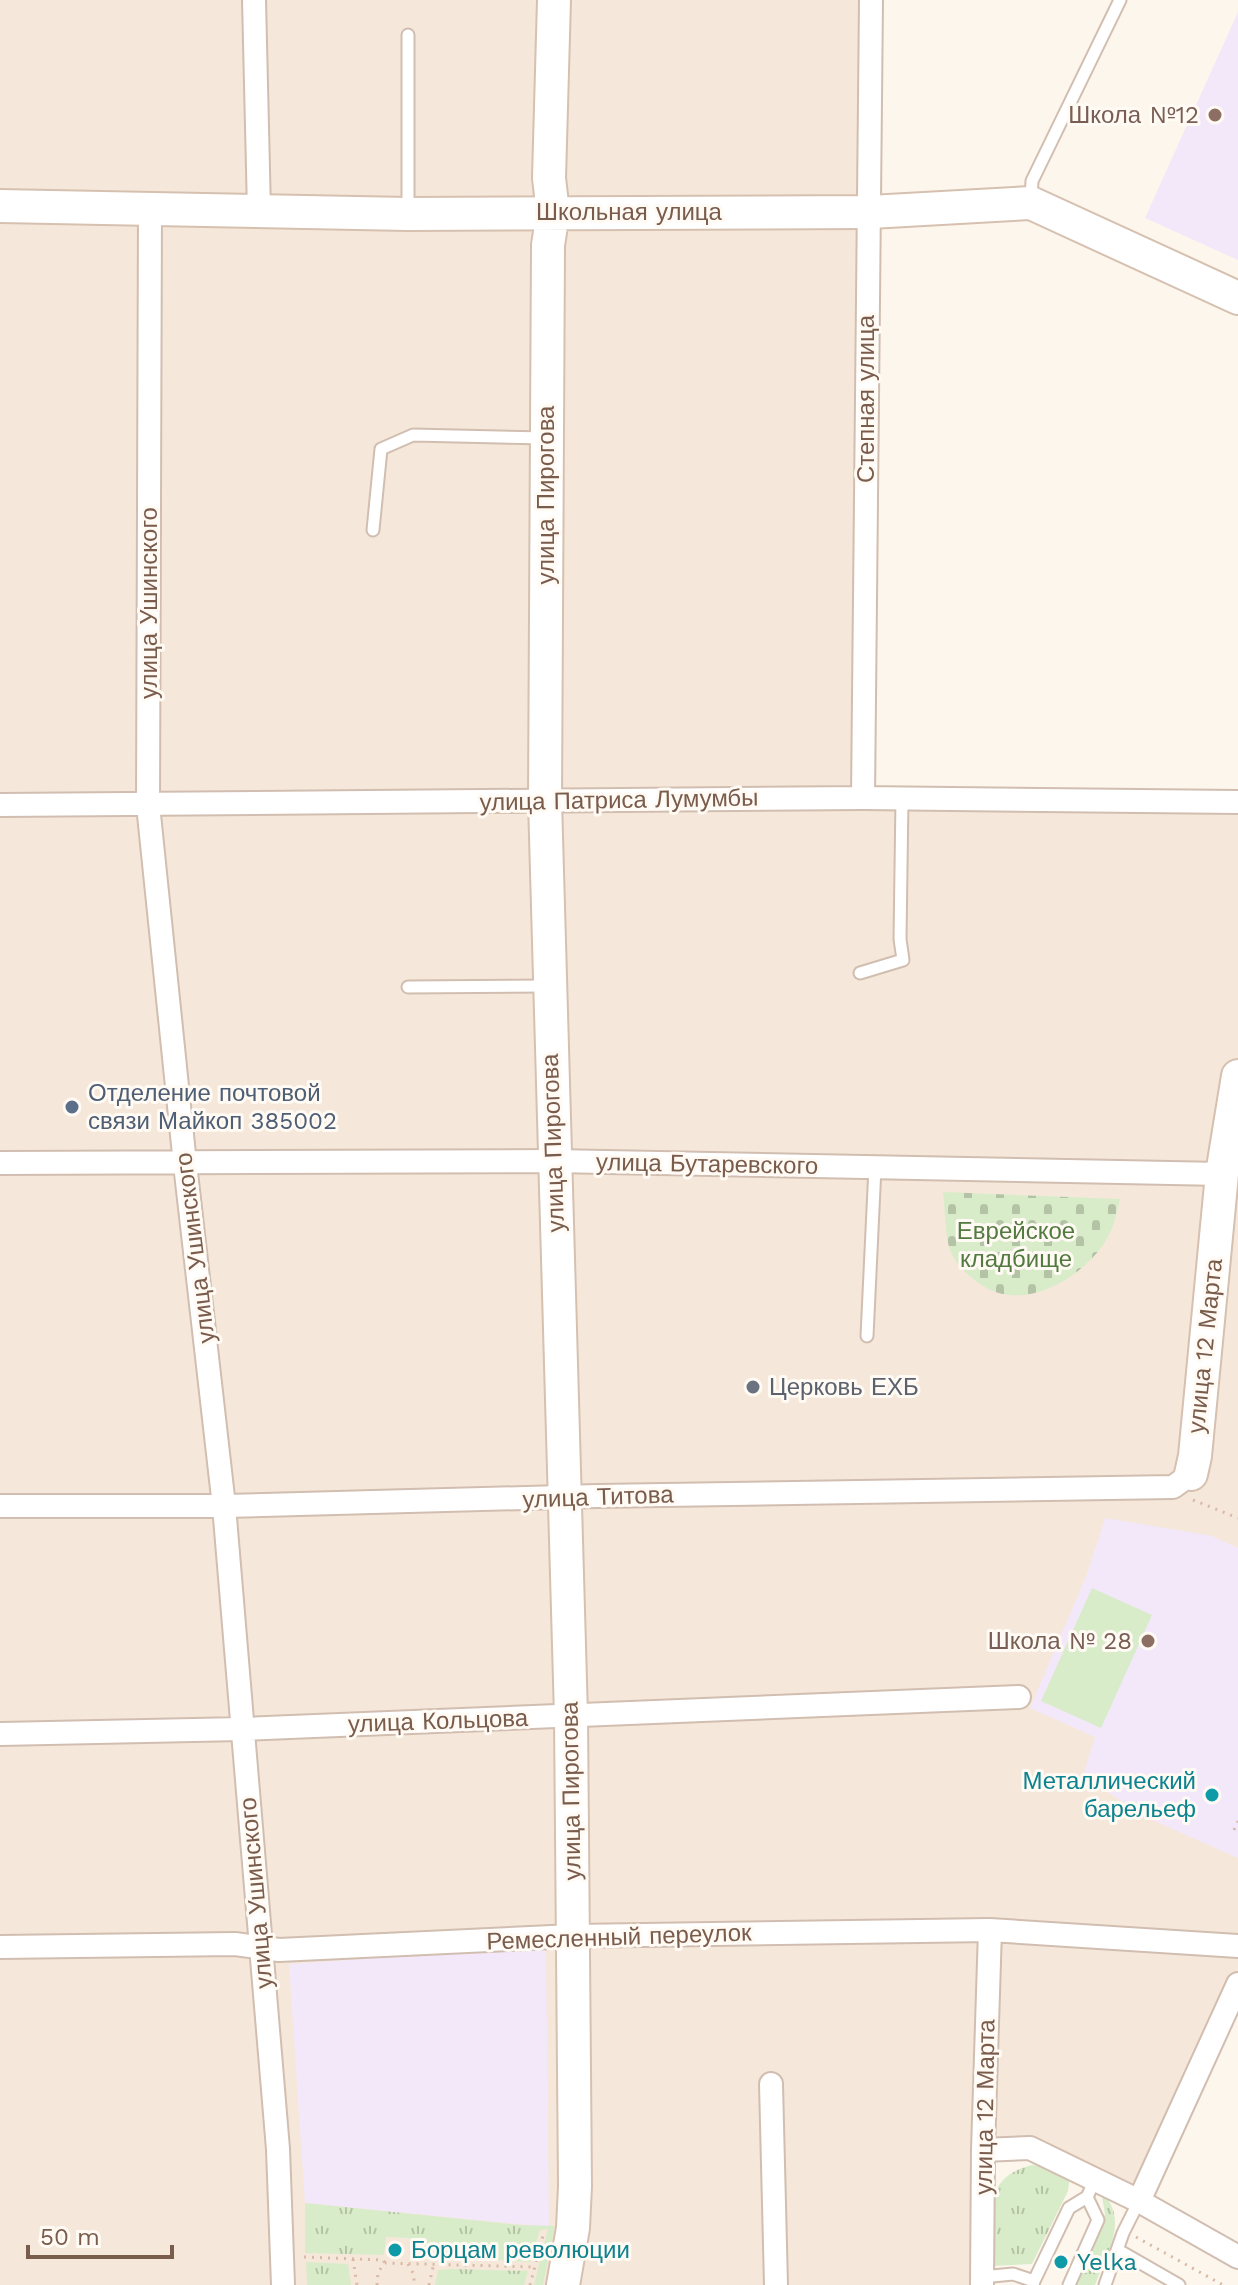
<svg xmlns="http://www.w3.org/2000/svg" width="1238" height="2285" font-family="'Work Sans',sans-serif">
  <defs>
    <pattern id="grass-tufts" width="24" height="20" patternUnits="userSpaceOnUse" patternTransform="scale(2)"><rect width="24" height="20" fill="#d8ecc9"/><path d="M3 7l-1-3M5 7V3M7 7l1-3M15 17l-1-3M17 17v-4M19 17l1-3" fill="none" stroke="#b4c2a5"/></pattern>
    <pattern id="cemetery-stones" width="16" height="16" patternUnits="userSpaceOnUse" patternTransform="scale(2)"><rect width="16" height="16" fill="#d8ecc9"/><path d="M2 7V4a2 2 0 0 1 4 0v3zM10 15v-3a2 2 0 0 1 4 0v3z" fill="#b4c2a5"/></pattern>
  </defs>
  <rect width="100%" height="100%" fill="#fdf6ec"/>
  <!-- residential -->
  <path fill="#f5e8da" d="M0,0H871L863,798L1238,802V1984L1139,2201L1030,2148L983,2150L982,2285H0Z"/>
  <!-- education -->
  <path fill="#f3e8fa" d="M1238,12V260L1145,218Z
    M1105,1518L1212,1536L1238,1548V1858L1148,1818L1083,1776L1095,1737L1030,1708L1087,1574Z
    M546,1947L549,2227L305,2203L289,1964Z"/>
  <!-- grass -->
  <path fill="url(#grass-tufts)" d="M1032,2165L1049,2167L1070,2176L1068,2191L1032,2264L990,2266C991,2222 979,2178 1032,2165Z
    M1101,2191C1130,2220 1107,2252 1095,2285H1075L1105,2214Z
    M305,2203L520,2225L555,2226L543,2285H534L548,2229L540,2230L530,2262L409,2255L410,2238L386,2237L384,2255L305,2253Z
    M306,2262L348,2264L351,2285H307Z
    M452,2269L528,2271L524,2285H435L438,2270Z"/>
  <!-- cemetery -->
  <path fill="url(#cemetery-stones)" d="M943,1192L1120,1199C1116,1215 1113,1231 1103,1245C1076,1283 1017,1315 976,1281C964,1272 954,1262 949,1247C945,1231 945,1210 943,1192Z"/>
  <!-- garden -->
  <path fill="#d8ecc9" d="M1092,1588L1152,1615L1101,1728L1041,1701Z"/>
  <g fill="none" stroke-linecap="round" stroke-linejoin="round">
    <!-- lane casing -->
    <g stroke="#d1beb0" stroke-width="15">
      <path id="lane" d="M408,35V210
        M1031,199L1032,181L1120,0
        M373,530L381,449L413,435L546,438
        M860,973L903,960L900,939L902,798
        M408,987L547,986
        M867,1336L875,1167
        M1118,2250L1179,2285
        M982,2277L1013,2274L1034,2281L1033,2285
        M1034,2281L1069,2208L1087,2197
        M1069,2285L1098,2220L1087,2197L1095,2180
        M1105,2285L1123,2233L1139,2201"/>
    </g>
    <!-- street casing -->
    <g stroke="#d1beb0" stroke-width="26">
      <path id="street" d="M254,0L259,211
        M150,210L148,805L185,1164L224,1506L278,2149L283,2285
        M863,798L871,0
        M0,805L863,798L1238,802
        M0,1163L553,1161L1222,1174
        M0,1506H224L597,1496L1173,1487L1191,1474
        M0,1734L242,1729L1019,1697
        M0,1947L235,1944L279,1950L573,1936L990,1930L1238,1946
        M771,2084L776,2285
        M983,2150L1030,2148L1139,2201L1238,2257
        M1139,2201L1238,1984
        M982,2285L983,2150L990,1930"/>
    </g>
    <!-- secondary casing -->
    <g stroke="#d6c0b0" stroke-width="36">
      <path id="secondary" d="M554,0L549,178L553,213L548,245L545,801L571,1716L575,2186L573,2228L563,2285
        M0,206L408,214L870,212L1031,203L1238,298
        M1191,1474L1195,1456L1222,1174L1238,1076"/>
    </g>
    <!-- path -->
    <path stroke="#d9b8a5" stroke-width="3" stroke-dasharray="2 6" stroke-linecap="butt" d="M1193,1500L1238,1518
      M1234,1830L1238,1821
      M1136,2237L1223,2285
      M304,2257L383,2260L385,2263
      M353,2259L357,2285
      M408,2264L414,2275V2285
      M377,2285L378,2272L385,2263L535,2267
      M429,2285L434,2263
      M530,2285L544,2232"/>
    <!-- lane -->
    <use href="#lane" stroke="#fff" stroke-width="11"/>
    <!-- street -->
    <use href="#street" stroke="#fff" stroke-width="22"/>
    <!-- secondary -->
    <use href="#secondary" stroke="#fff" stroke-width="32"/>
  </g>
  <!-- markers -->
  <g fill="#8d6e63" stroke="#fffaf3" stroke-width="3">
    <circle cx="1215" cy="115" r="8"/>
    <circle cx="1148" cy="1641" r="8"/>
  </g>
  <circle fill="#5c6f8a" stroke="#fffaf3" stroke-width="3" cx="72" cy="1107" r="8"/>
  <circle fill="#6b7280" stroke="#fffaf3" stroke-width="3" cx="753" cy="1387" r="8"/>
  <g fill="#0f9aa8" stroke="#fffaf3" stroke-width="3">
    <circle cx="1212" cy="1795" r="8"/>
    <circle cx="395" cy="2250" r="8"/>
    <circle cx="1061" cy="2262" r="8"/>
  </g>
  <g text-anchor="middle" stroke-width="6" stroke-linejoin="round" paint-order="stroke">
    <!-- education labels -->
    <g font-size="24" fill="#785e54" stroke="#fffaf3" text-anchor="end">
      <text x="1199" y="123">Школа №12</text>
      <text x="1132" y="1649">Школа № 28</text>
    </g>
    <!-- street labels -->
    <g font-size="24" fill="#7a5c4d" stroke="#fffaf3">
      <text x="629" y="220">Школьная улица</text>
      <text transform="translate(866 399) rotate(-90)" y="8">Степная улица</text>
      <text transform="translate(546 495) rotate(-90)" y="8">улица Пирогова</text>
      <text transform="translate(149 603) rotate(-90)" y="8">улица Ушинского</text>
      <text transform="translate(619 800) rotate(-1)" y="8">улица Патриса Лумумбы</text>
      <text transform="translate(553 1143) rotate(-92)" y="8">улица Пирогова</text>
      <text transform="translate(707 1164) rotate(1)" y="8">улица Бутаревского</text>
      <text transform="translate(195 1248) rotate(-97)" y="8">улица Ушинского</text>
      <text transform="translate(1205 1346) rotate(-84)" y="8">улица 12 Марта</text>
      <text transform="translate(598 1497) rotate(-2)" y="8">улица Титова</text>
      <text transform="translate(438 1721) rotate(-2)" y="8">улица Кольцова</text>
      <text transform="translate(571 1791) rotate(-91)" y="8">улица Пирогова</text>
      <text transform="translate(256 1893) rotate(-95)" y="8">улица Ушинского</text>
      <text transform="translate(619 1937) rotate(-2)" y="8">Ремесленный переулок</text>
      <text transform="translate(985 2107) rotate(-89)" y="8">улица 12 Марта</text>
    </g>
    <!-- service labels -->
    <g font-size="24" fill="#4e5e75" stroke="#fffaf3" text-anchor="start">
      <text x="88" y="1101">Отделение почтовой<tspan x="88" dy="28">связи Майкоп 385002</tspan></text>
    </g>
    <!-- park labels -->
    <g font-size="24" fill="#537a41" stroke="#fffaf3">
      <text x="1016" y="1239">Еврейское<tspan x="1016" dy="28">кладбище</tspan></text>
    </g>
    <!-- worship labels -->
    <g font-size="24" fill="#5b616d" stroke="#fffaf3" text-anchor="start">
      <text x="769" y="1395">Церковь ЕХБ</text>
    </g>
    <!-- culture labels -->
    <g font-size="24" fill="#0d838f" stroke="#fffaf3" text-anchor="start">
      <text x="1196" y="1789" text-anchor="end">Металлический<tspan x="1196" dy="28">барельеф</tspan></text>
      <text x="411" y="2258">Борцам революции</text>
      <text x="1077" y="2270">Yelka</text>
    </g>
  </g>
  <!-- scale -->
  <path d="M28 2245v12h144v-12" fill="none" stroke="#7a5c4d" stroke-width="4"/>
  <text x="40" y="2245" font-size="24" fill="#7a5c4d" stroke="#fffaf3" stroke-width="6" paint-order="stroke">50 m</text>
</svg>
